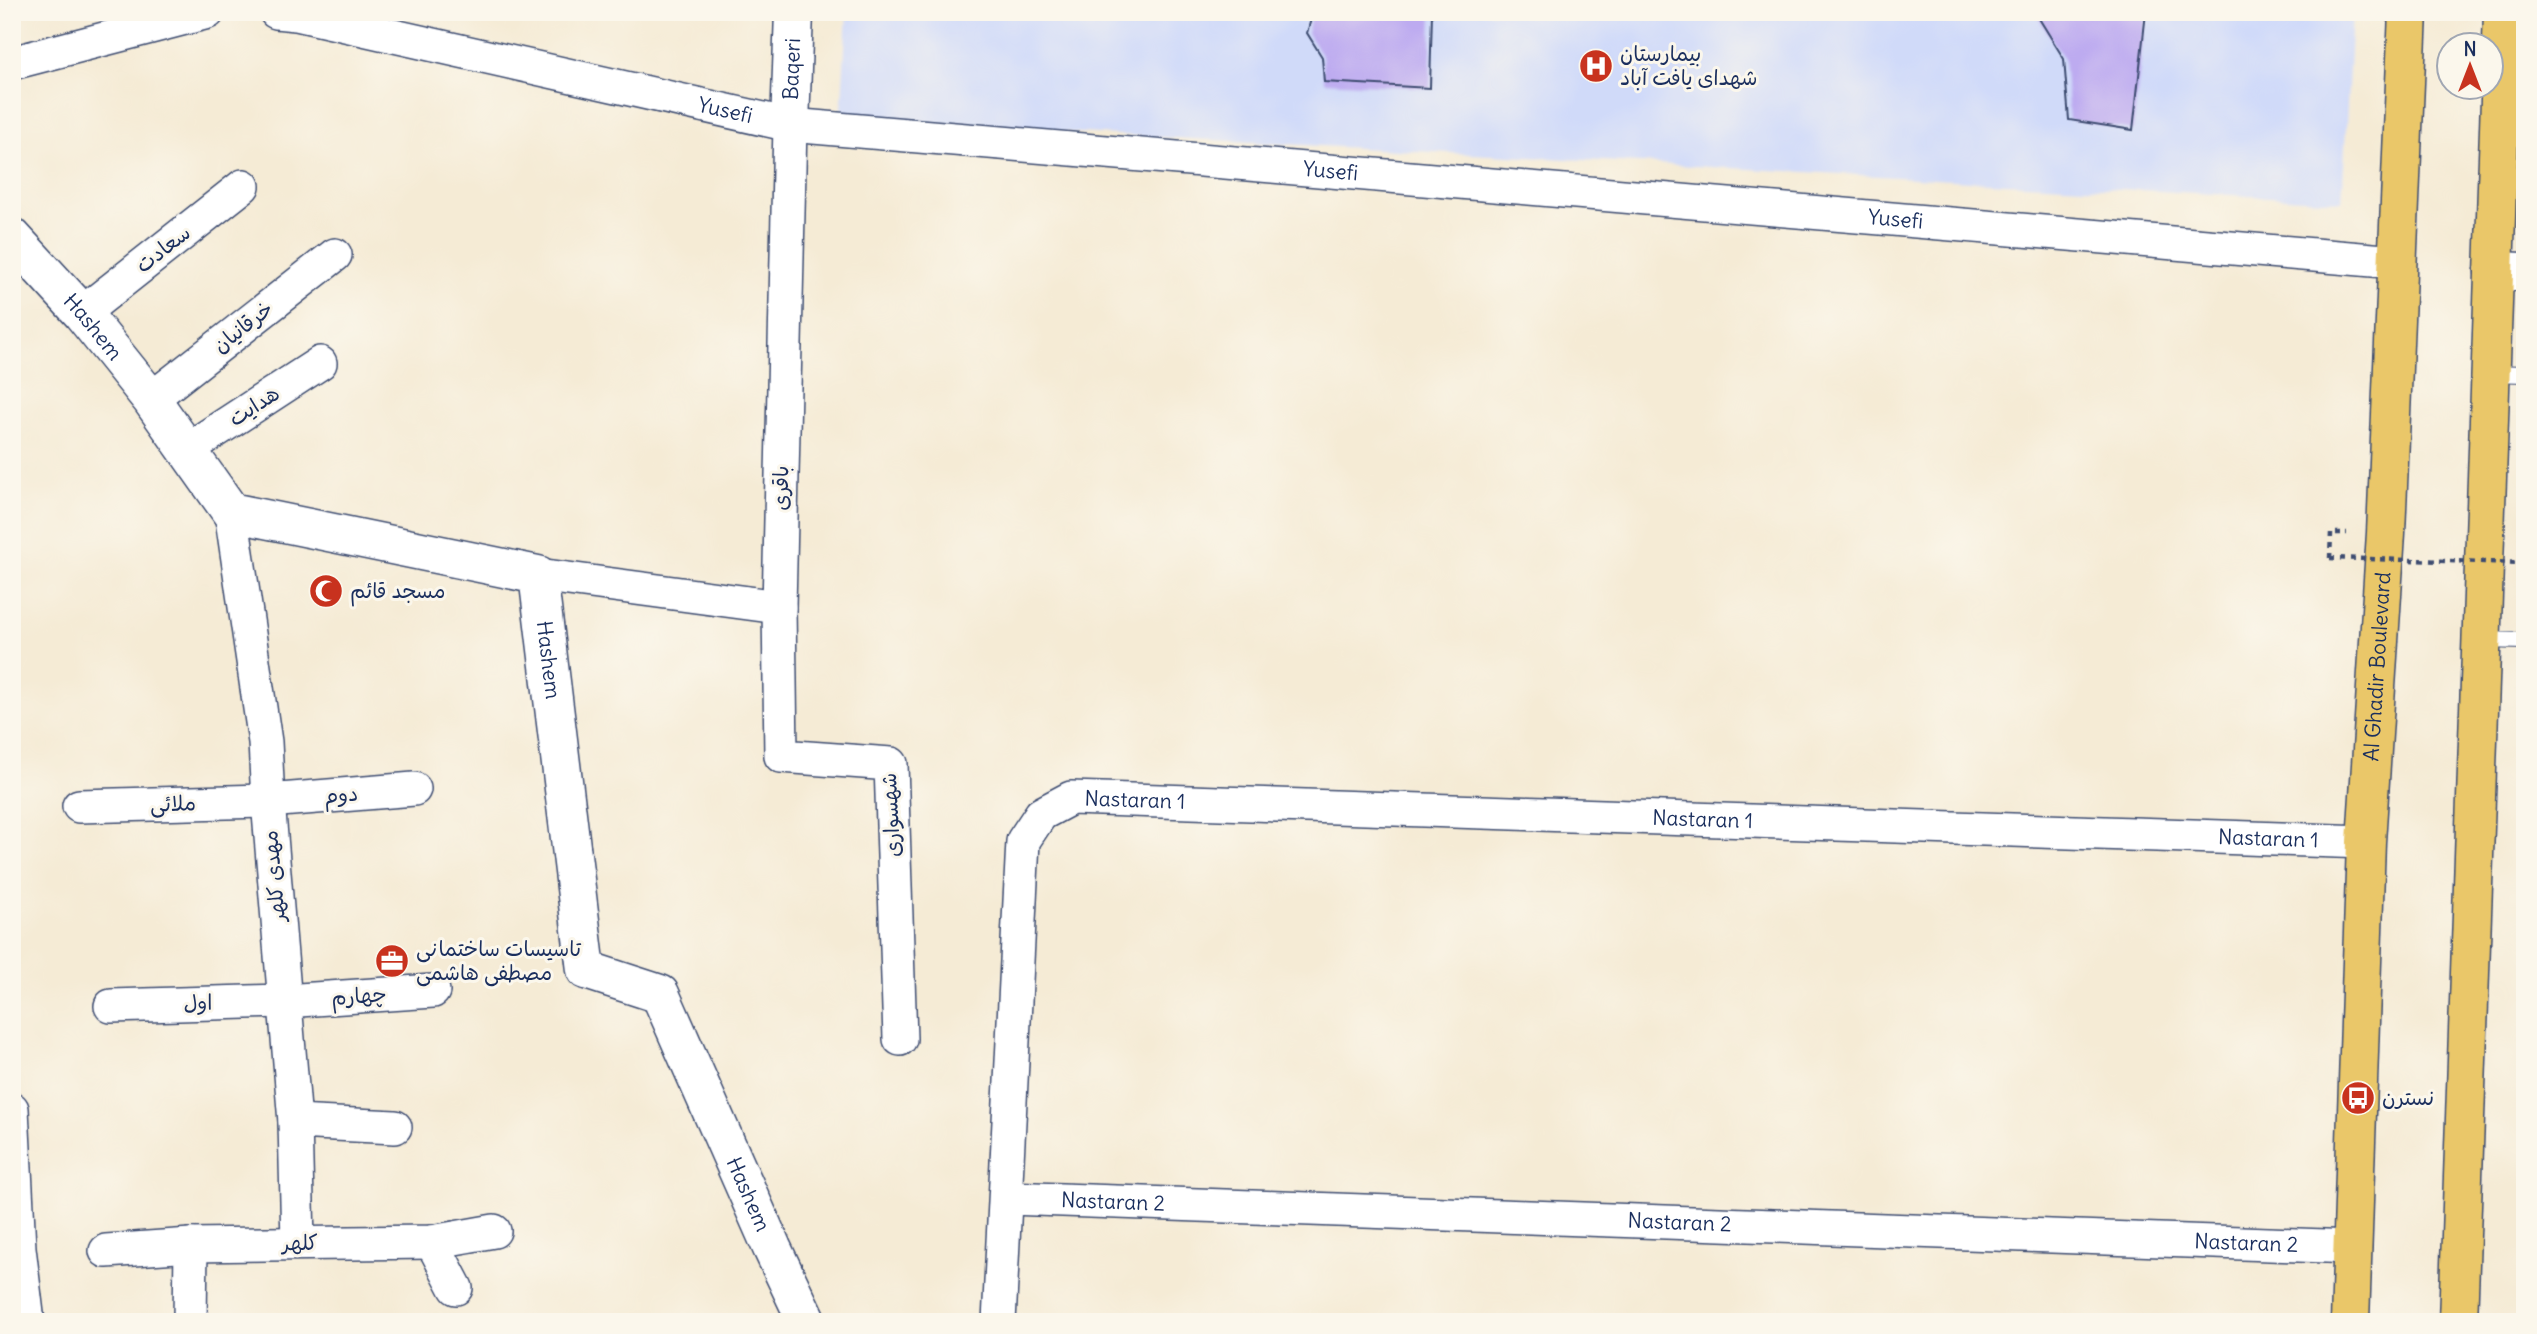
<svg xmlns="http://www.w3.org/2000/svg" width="2537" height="1334" font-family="Delius,'Playpen Sans Arabic',sans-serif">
  <rect width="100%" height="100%" fill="#fbf7ec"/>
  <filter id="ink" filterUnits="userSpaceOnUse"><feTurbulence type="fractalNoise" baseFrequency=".0143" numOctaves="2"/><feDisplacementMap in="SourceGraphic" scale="14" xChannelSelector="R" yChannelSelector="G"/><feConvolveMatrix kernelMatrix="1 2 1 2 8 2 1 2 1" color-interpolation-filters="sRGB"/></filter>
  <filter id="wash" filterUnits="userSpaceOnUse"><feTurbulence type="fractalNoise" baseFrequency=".00686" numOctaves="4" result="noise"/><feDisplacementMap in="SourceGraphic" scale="28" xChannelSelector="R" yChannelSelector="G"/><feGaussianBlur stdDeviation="1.57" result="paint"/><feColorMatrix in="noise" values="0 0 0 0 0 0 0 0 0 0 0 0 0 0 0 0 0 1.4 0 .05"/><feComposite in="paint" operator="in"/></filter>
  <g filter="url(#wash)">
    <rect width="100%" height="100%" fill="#f5ebd5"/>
    <!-- built -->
    <path fill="#d0daf9" d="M847,12H2352L2342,201L841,120Z"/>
    <g id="blocks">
      <!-- building -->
      <path fill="#bdabf0" d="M1313,12H1432L1430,88L1324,82L1322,57L1307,33Z
        M2035,12H2146L2133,130L2069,120L2064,59Z"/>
    </g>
  </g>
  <g filter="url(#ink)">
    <use href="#blocks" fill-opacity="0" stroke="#3c4b70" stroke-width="2"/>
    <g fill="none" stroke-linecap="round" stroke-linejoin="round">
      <!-- service casing -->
      <g stroke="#3c4b70" stroke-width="18">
        <path id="service" d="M2491,373L2525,374
          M2482,640L2525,641"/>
      </g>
      <!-- minor casing -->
      <g stroke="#3c4b70" stroke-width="36">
        <g id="minor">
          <path id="s1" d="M276,12L296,14L790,125L2396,262"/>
          <path d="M12,63L208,12"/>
          <path d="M82,313L243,186"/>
          <path d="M151,399L335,255"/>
          <path d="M188,449L320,363"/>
          <path d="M231,512L265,742L268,801L295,1122L298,1242"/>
          <path d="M538,575L779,607L790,125"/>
          <path d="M779,607L781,756L891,764L900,1039"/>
          <path d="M79,806L268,801L414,789"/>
          <path d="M111,1006L284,1001L433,991"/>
          <path d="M12,1109L19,1248L28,1322"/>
          <path d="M295,1122L395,1127"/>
          <path id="s2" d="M1006,1198L2353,1247"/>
          <path d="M432,1242L456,1288"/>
          <path d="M106,1251L191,1245L432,1242L494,1231"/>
          <path d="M190,1322L191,1245"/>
          <path id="s3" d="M999,1322L1023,841L1041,814L1071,798L2366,842"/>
        </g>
      </g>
      <!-- tertiary casing -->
      <g stroke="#3c4b70" stroke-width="41">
        <g id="tertiary">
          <path id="s4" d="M790,125L794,12"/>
          <path id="s5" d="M12,237L82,313L151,399L231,512L538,575L586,970L660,994L772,1248L807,1322"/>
          <path d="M2494,271L2525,272"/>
        </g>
      </g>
      <!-- primary casing -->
      <g stroke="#3c4b70" stroke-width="41">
        <g id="primary">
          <path id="s6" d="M2350,1322L2366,842L2386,533L2408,12"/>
          <path d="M2458,1322L2503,12"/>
        </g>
      </g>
      <!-- path -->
      <path stroke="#3c4b70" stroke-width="4.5" stroke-dasharray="5 5" stroke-linecap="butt" d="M2330,558L2331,533H2347"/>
      <!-- service -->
      <use href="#service" stroke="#fff" stroke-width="16"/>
      <!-- minor -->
      <use href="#minor" stroke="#fff" stroke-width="33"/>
      <!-- tertiary -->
      <use href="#tertiary" stroke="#fff" stroke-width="38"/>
      <!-- primary -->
      <use href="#primary" stroke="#eac769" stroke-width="38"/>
      <!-- path-bridge -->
      <path stroke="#3c4b70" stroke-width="4.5" stroke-dasharray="5 5" stroke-linecap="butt" d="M2330,558L2525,563"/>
    </g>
  </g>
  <!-- icons -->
  <defs>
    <g id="hospital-disc" transform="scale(1.75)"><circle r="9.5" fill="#c8321e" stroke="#fbf7ec"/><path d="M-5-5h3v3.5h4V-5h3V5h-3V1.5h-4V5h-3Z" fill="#fff"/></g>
    <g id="mosque-disc" transform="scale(1.75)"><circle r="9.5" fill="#c8321e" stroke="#fbf7ec"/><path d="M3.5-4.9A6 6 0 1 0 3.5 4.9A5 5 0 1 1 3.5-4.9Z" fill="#fff"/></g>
    <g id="office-disc" transform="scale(1.75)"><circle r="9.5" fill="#c8321e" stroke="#fbf7ec"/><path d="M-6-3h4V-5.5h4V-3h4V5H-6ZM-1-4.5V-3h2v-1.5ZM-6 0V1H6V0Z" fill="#fff"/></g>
    <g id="bus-disc" transform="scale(1.75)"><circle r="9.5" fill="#c8321e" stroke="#fbf7ec"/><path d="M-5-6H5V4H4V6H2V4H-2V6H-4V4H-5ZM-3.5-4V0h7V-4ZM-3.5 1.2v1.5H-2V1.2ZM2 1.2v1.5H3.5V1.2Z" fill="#fff"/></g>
  </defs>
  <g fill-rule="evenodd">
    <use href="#hospital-disc" x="1596" y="66"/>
    <use href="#mosque-disc" x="326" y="591"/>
    <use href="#office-disc" x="392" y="961"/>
    <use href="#bus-disc" x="2358" y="1098"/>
  </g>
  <g text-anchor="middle" stroke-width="6" stroke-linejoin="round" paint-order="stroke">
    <!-- poi labels -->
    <g font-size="21" fill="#1b2f5e" stroke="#fbf7ec" text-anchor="start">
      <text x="1620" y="61">بیمارستان<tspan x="1620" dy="24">شهدای یافت آباد</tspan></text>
      <text x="350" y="598">مسجد قائم</text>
      <text x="416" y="956">تاسیسات ساختمانی<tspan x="416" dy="24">مصطفی هاشمی</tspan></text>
      <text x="2382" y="1105">نسترن</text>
    </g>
    <!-- street labels -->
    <g font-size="21" fill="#1b2f5e" stroke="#fbf7ec">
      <text dy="7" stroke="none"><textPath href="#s4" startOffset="56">Baqeri</textPath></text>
      <text dy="7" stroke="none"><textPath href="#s1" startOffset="460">Yusefi</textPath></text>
      <text dy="7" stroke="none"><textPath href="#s1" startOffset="1069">Yusefi</textPath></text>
      <text dy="7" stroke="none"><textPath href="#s1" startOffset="1636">Yusefi</textPath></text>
      <text transform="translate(163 249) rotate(-38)" y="7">سعادت</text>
      <text dy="7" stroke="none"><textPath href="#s5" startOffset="121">Hashem</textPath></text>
      <text transform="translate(243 327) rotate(-38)" y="7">خرقانیان</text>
      <text transform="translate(254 406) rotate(-33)" y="7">هدایت</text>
      <text transform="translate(781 488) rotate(-89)" y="7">باقری</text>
      <text dy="7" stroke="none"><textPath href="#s5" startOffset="751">Hashem</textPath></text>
      <text dy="7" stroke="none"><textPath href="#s6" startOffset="656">Al Ghadir Boulevard</textPath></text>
      <text transform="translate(341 795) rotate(-5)" y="7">دوم</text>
      <text dy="7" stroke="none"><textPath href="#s3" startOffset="612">Nastaran 1</textPath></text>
      <text transform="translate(173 804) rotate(-2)" y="7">ملائی</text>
      <text transform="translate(891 815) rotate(-93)" y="7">شهسواری</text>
      <text dy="7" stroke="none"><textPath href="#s3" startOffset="1180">Nastaran 1</textPath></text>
      <text dy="7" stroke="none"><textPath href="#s3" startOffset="1746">Nastaran 1</textPath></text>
      <text transform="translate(274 876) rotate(-95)" y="7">مهدی کلهر</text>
      <text transform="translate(359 996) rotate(-4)" y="7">چهارم</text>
      <text transform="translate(198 1003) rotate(-2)" y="7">اول</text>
      <text dy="7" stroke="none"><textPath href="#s5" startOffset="1360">Hashem</textPath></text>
      <text dy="7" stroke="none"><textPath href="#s2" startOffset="107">Nastaran 2</textPath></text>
      <text dy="7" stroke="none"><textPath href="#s2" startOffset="674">Nastaran 2</textPath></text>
      <text transform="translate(300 1243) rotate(-1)" y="7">کلهر</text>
      <text dy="7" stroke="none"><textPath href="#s2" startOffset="1241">Nastaran 2</textPath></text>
    </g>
  </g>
  <!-- margin -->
  <rect width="2537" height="1334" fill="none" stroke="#fbf7ec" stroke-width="42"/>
  <!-- north arrow -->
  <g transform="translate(2470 66)"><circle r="33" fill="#fbf7ec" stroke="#a1a7b3" stroke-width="2"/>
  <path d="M0-5L12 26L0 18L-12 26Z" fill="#c8321e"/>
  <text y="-10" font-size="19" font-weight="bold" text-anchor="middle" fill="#1b2f5e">N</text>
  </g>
</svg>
